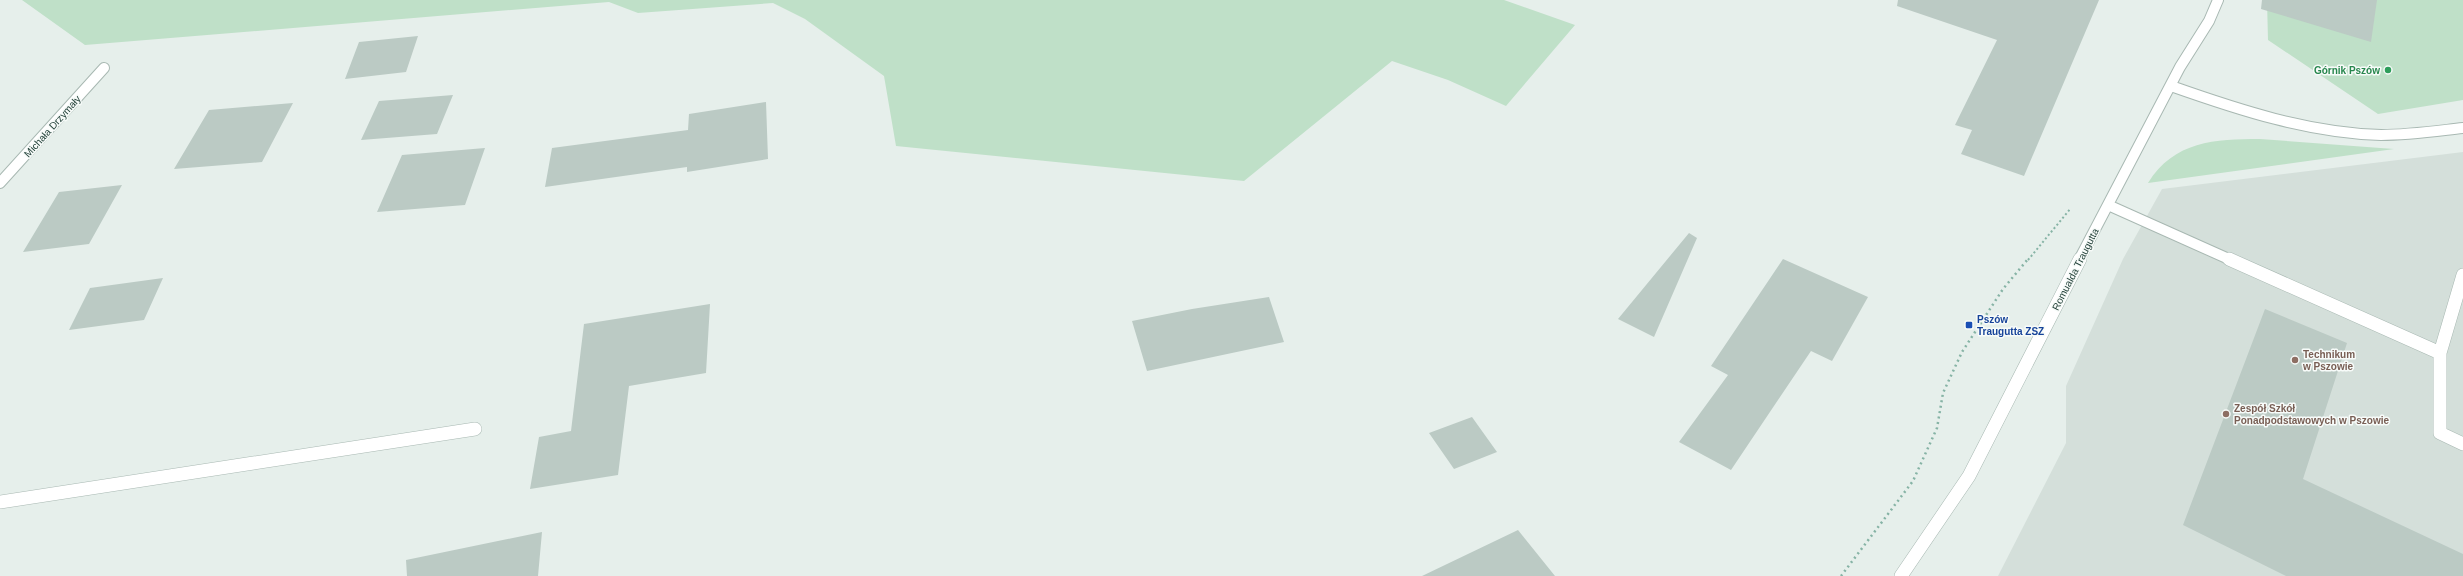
<svg xmlns="http://www.w3.org/2000/svg" width="2463" height="576" font-family="Helvetica,sans-serif">
  <rect width="100%" height="100%" fill="#e6efeb"/>
  <!-- built -->
  <path fill="#d4dfda" d="M2463,152V576H1998L2066,443V386L2123,259L2162,189Z"/>
  <!-- green -->
  <path fill="#bfe0c8" d="M22,0H1504L1575,25L1506,106L1448,80L1392,61L1244,181L896,146L884,76L805,19L773,3L638,13L609,2L85,45Z
    M2267,0H2463V100L2378,114L2268,40Z
    M2260,139L2394,149L2148,183C2174,141 2215,139 2260,139Z"/>
  <!-- building -->
  <path fill="#bbcac4" d="M1898,0H2099L2024,176L1961,154L1972,130L1955,125L1997,40L1897,6Z
    M2262,0H2377L2371,42L2261,9Z
    M418,36L406,72L345,79L359,42Z
    M453,95L437,134L361,140L379,101Z
    M766,102L768,159L687,172V167L545,187L552,148L688,130L689,114Z
    M293,103L262,162L174,169L209,110Z
    M485,148L465,205L377,212L402,155Z
    M122,185L89,244L23,252L59,192Z
    M1689,233L1697,238L1654,337L1618,319Z
    M1783,259L1868,297L1832,361L1811,351L1731,470L1679,442L1728,375L1711,366Z
    M163,278L144,320L69,330L90,288Z
    M1269,297L1284,342L1147,371L1132,321L1192,309Z
    M710,304L706,373L629,386L618,475L530,489L539,437L571,431L584,324Z
    M2265,309L2347,343L2303,479L2463,554V576H2286L2183,525Z
    M1472,417L1497,452L1454,469L1429,433Z
    M1518,530L1555,576H1422Z
    M542,532L538,576H407L406,560Z"/>
  <g fill="none" stroke-linecap="round" stroke-linejoin="round">
    <!-- minor-far1 casing -->
    <g stroke="#a8b8b2" stroke-width="12">
      <path id="minor-far1" d="M2171,86C2239,110 2309,133 2381,135C2409,135 2436,131 2463,128
        M0,183L104,68
        M2108,205L2231,260
        M2079,260L2180,67L2209,21L2218,0"/>
    </g>
    <!-- minor casing -->
    <g stroke="#a8b8b2" stroke-width="14">
      <path id="minor" d="M2229,259L2440,353V433L2463,444
        M2440,353L2463,275
        M0,502L475,429
        M1901,576L1969,476L2080,259"/>
    </g>
    <!-- path-far1 -->
    <path stroke="#86b3a5" stroke-width="2" stroke-dasharray="2 2.5" stroke-linecap="butt" d="M2028,260L2071,208"/>
    <!-- path -->
    <path stroke="#86b3a5" stroke-width="2.5" stroke-dasharray="2 3.5" stroke-linecap="butt" d="M1841,576L1913,481L1937,428L1943,393L1962,352L2003,289L2028,259"/>
    <!-- minor-far1 -->
    <use href="#minor-far1" stroke="#fff" stroke-width="10"/>
    <!-- minor -->
    <use href="#minor" stroke="#fff" stroke-width="13"/>
  </g>
  <!-- markers -->
  <circle fill="#2e9e5b" stroke="#f7fbf9" stroke-width="1.5" cx="2388" cy="70" r="4"/>
  <rect fill="#1a4fb4" stroke="#f7fbf9" stroke-width="1.5" x="1965" y="321" width="8" height="8" rx="2"/>
  <g fill="#8d6e63" stroke="#f7fbf9" stroke-width="1.5">
    <circle cx="2295" cy="360" r="4"/>
    <circle cx="2226" cy="414" r="4"/>
  </g>
  <g text-anchor="middle" stroke-width="3" stroke-linejoin="round" paint-order="stroke">
    <!-- leisure labels -->
    <g font-size="10" font-weight="bold" fill="#27864d" stroke="#f7fbf9" text-anchor="end">
      <text x="2380" y="74">Górnik Pszów</text>
    </g>
    <!-- street labels -->
    <g font-size="10" fill="#24423a" stroke="#f7fbf9">
      <text transform="translate(52 126) rotate(-48)" y="4">Michała Drzymały</text>
      <text transform="translate(2075 269) rotate(-63)" y="4">Romualda Traugutta</text>
    </g>
    <!-- transit labels -->
    <g font-size="10" font-weight="bold" fill="#164399" stroke="#f7fbf9" text-anchor="start">
      <text x="1977" y="323">Pszów<tspan x="1977" dy="12">Traugutta ZSZ</tspan></text>
    </g>
    <!-- education labels -->
    <g font-size="10" font-weight="bold" fill="#785e54" stroke="#f7fbf9" text-anchor="start">
      <text x="2303" y="358">Technikum<tspan x="2303" dy="12">w Pszowie</tspan></text>
      <text x="2234" y="412">Zespół Szkół<tspan x="2234" dy="12">Ponadpodstawowych w Pszowie</tspan></text>
    </g>
  </g>
</svg>
